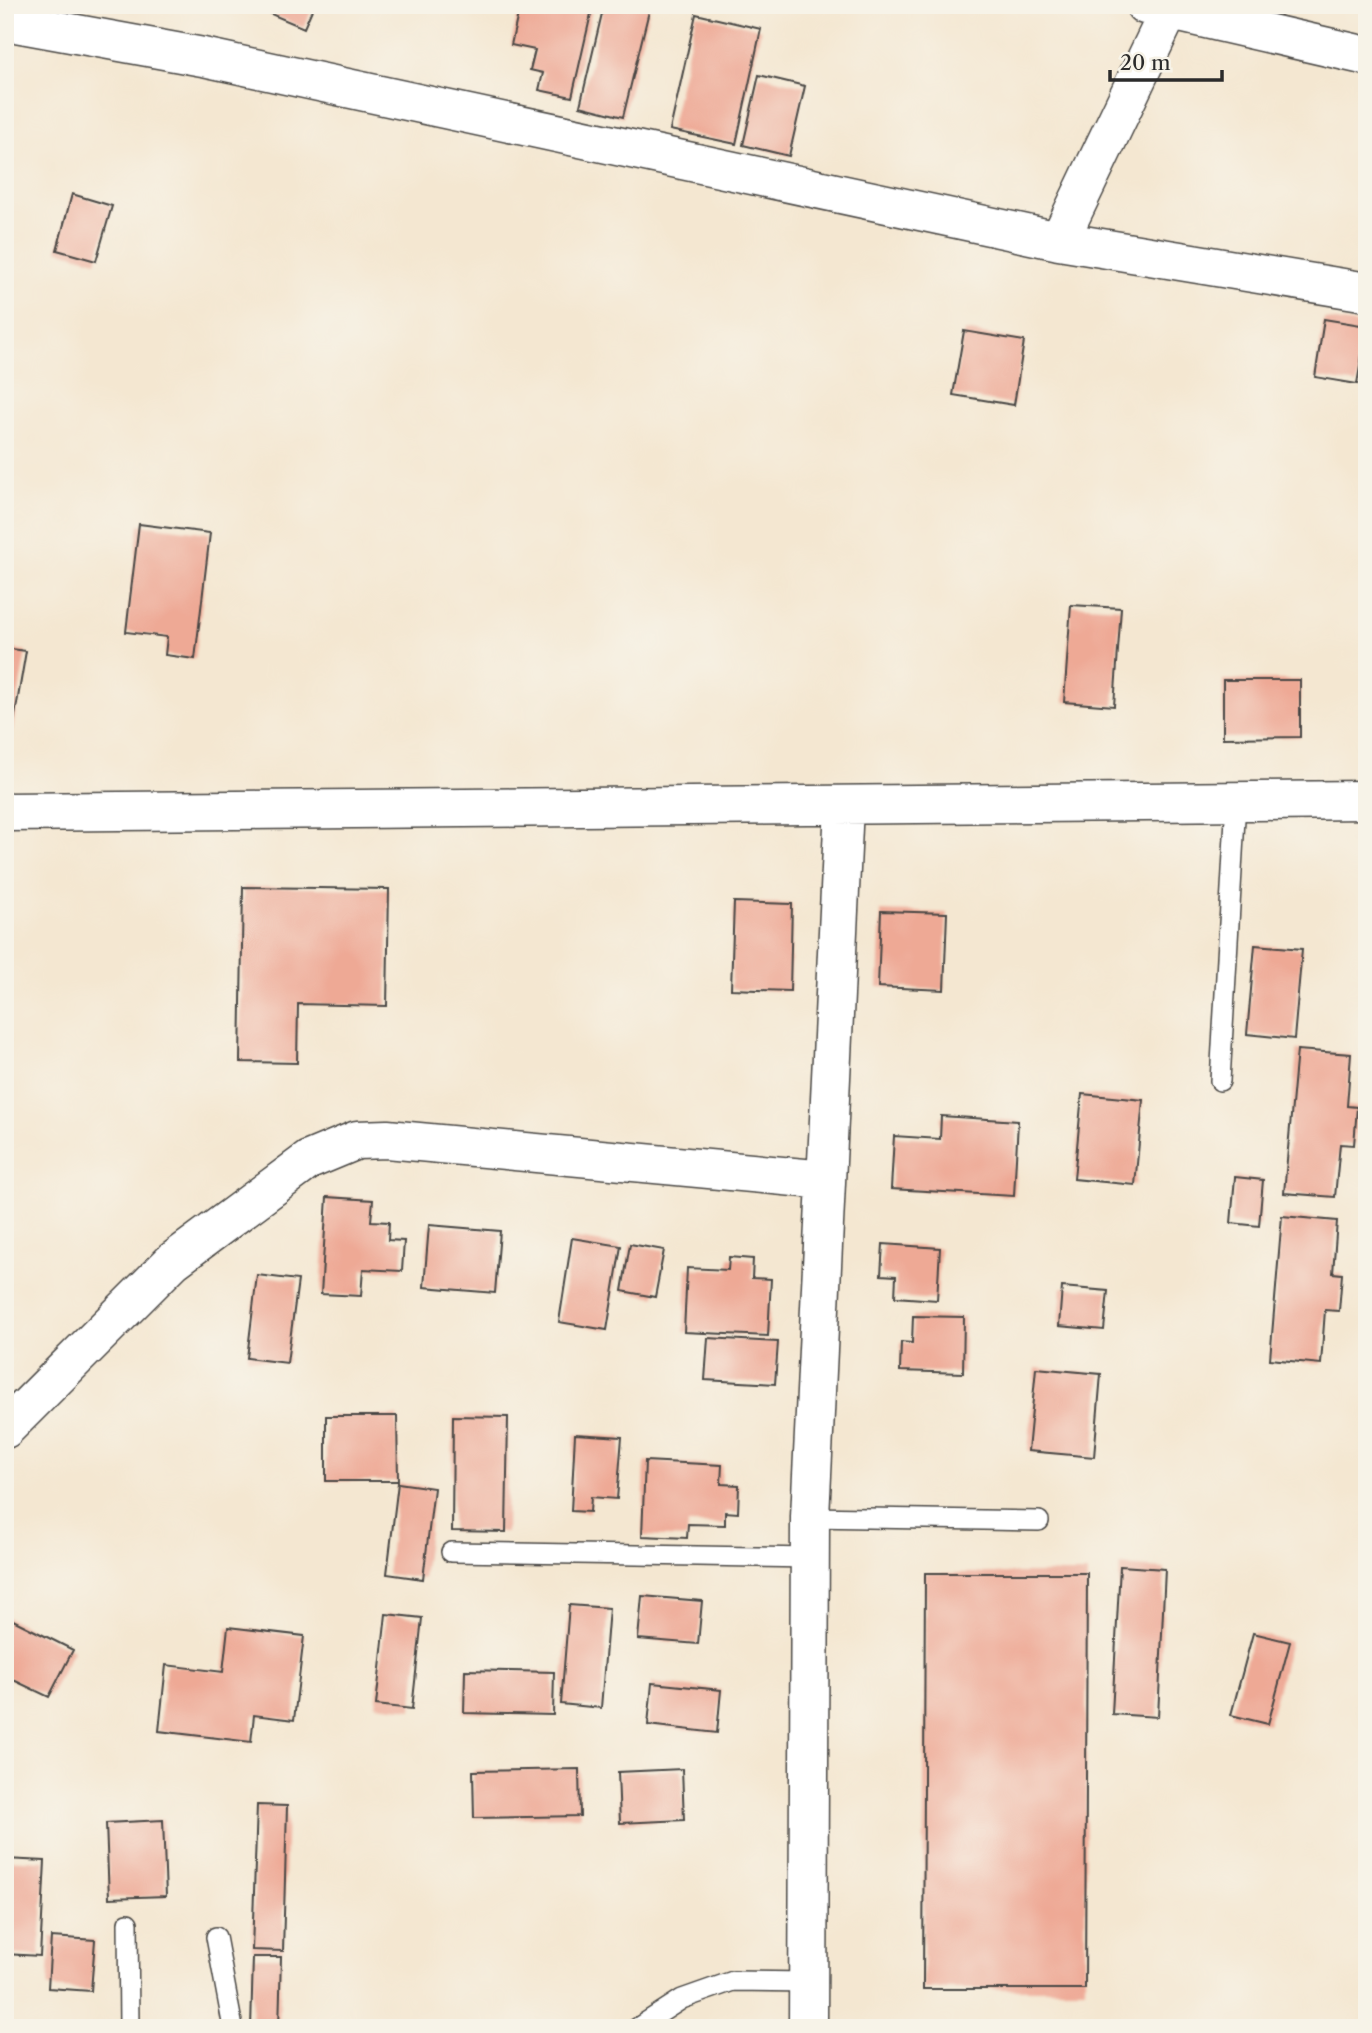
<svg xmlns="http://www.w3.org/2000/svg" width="1372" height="2033" font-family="'Libre Caslon Text',serif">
  <rect width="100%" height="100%" fill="#f7f3e8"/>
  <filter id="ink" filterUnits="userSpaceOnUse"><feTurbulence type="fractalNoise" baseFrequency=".0143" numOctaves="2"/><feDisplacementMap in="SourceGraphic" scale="14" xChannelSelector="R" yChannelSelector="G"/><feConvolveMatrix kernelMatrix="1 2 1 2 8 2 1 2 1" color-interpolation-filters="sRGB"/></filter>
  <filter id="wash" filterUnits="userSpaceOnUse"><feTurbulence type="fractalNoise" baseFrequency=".00686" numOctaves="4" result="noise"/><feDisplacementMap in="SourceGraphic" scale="28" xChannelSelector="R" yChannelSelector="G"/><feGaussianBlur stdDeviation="1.57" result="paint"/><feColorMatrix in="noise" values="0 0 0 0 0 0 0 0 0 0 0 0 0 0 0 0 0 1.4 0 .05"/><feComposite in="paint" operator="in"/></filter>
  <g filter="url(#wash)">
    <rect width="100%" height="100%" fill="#f4e7d1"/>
    <g id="blocks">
      <!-- building -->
      <path fill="#eea995" d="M260,5H314L304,28L259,9Z
        M520,5H593L572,97L539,90L543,73L530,70L535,50L511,45Z
        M604,5L650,7L623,117L580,106Z
        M696,14L761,29L736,144L670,130Z
        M759,75L805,86L789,156L743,145Z
        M72,194L112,206L96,261L57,250Z
        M1324,319L1367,326L1357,384L1315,377Z
        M964,331L1024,341L1014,405L953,395Z
        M139,524L210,533L195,659L165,655L167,637L126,632Z
        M1071,605L1121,608L1114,706L1064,702Z
        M5,648L26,651L7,762L5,761Z
        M1223,680H1300V737L1223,738Z
        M243,887L389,889L387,1006L298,1004L297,1063L240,1062Z
        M734,902L792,904L790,991L731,989Z
        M881,911L947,913L944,990L878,987Z
        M1255,945L1302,949L1294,1039L1247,1034Z
        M1297,1050L1351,1054L1347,1106L1357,1107L1354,1145L1340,1144L1335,1197L1284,1193Z
        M1082,1094L1143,1100L1135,1185L1074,1179Z
        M941,1116L1018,1121L1014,1196L891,1189L894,1136L940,1139Z
        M1235,1177L1263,1180L1259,1226L1231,1223Z
        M327,1197L373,1200L371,1221L389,1222L388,1240L404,1241L402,1271L363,1269L361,1296L321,1294Z
        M1282,1216L1337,1221L1333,1273L1342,1274L1339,1311L1325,1310L1321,1364L1270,1359Z
        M429,1225L500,1231L495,1293L424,1287Z
        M572,1238L621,1246L607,1330L559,1322Z
        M630,1244L664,1250L655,1297L622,1291Z
        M883,1244L940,1248L937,1300L895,1297L896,1276L881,1275Z
        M729,1257L753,1259L752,1278L771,1279L768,1336L684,1332L687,1268L728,1270Z
        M257,1275L298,1280L287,1363L247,1358Z
        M1062,1287L1108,1291L1104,1330L1059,1326Z
        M913,1316L964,1317L963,1373L900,1371L901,1342L912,1343Z
        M708,1338L778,1342L775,1384L705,1380Z
        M1036,1368L1101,1374L1094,1457L1028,1451Z
        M326,1416H397L398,1481H326Z
        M453,1416L508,1417L506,1532L452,1531Z
        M575,1434L622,1437L617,1499L591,1497L590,1512L571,1511Z
        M645,1461L722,1465L721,1484L739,1485L738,1513L725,1512V1525L688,1524L687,1538L642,1536Z
        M398,1483L434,1488L423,1579L387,1574Z
        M1120,1566L1165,1569L1158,1717L1112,1714Z
        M925,1573H1087L1085,1989H923Z
        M642,1596L702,1601L698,1644L638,1639Z
        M569,1605L609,1608L601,1708L561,1704Z
        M386,1614L422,1618L412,1709L376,1705Z
        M5,1616L73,1650L49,1697L5,1676Z
        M228,1627L304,1636L294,1720L254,1715L251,1742L159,1731L166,1665L223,1672Z
        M1253,1633L1290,1642L1268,1724L1231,1715Z
        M465,1670L554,1672L553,1715L464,1713Z
        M652,1683L721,1690L717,1733L648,1725Z
        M579,1769L580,1816L474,1818L473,1771Z
        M682,1769L684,1820L620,1823L618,1772Z
        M257,1805L287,1806L283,1951L252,1950Z
        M163,1820L166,1896L109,1898L106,1823Z
        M5,1859L45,1861L40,1956L5,1954Z
        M51,1937L95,1940L91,1991L48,1988Z
        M253,1957H281L279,2028H251Z"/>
    </g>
  </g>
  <g filter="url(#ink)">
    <use href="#blocks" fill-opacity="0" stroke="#494744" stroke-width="2"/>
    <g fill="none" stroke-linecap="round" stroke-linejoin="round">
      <!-- lane casing -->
      <g stroke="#494744" stroke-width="22">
        <path id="lane" d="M1220,1081L1236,801
          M810,1517L1039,1521
          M451,1552L810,1558
          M128,1923L129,2028
          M216,1937L233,2028
          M637,2028L682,1999L733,1981L808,1982"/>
      </g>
      <!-- street casing -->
      <g stroke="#494744" stroke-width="41">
        <path id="street" d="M1145,5L1367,56
          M5,21L203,57L1059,241L1367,292
          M1059,241L1172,5
          M5,812L1367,800
          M5,1429L173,1261L309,1160L357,1140L387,1139L826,1180
          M808,2028L810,1517L844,806"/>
      </g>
      <!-- lane -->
      <use href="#lane" stroke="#fff" stroke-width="19"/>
      <!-- street -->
      <use href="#street" stroke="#fff" stroke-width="38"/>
    </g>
  </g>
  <!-- margin -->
  <rect width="1372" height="2033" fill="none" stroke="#f7f3e8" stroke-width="28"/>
  <!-- scale -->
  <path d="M1110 70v10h112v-10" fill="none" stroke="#2b2b2b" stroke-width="3.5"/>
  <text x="1120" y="70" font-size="21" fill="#2b2b2b" stroke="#f7f3e8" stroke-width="5" paint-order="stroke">20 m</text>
</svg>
